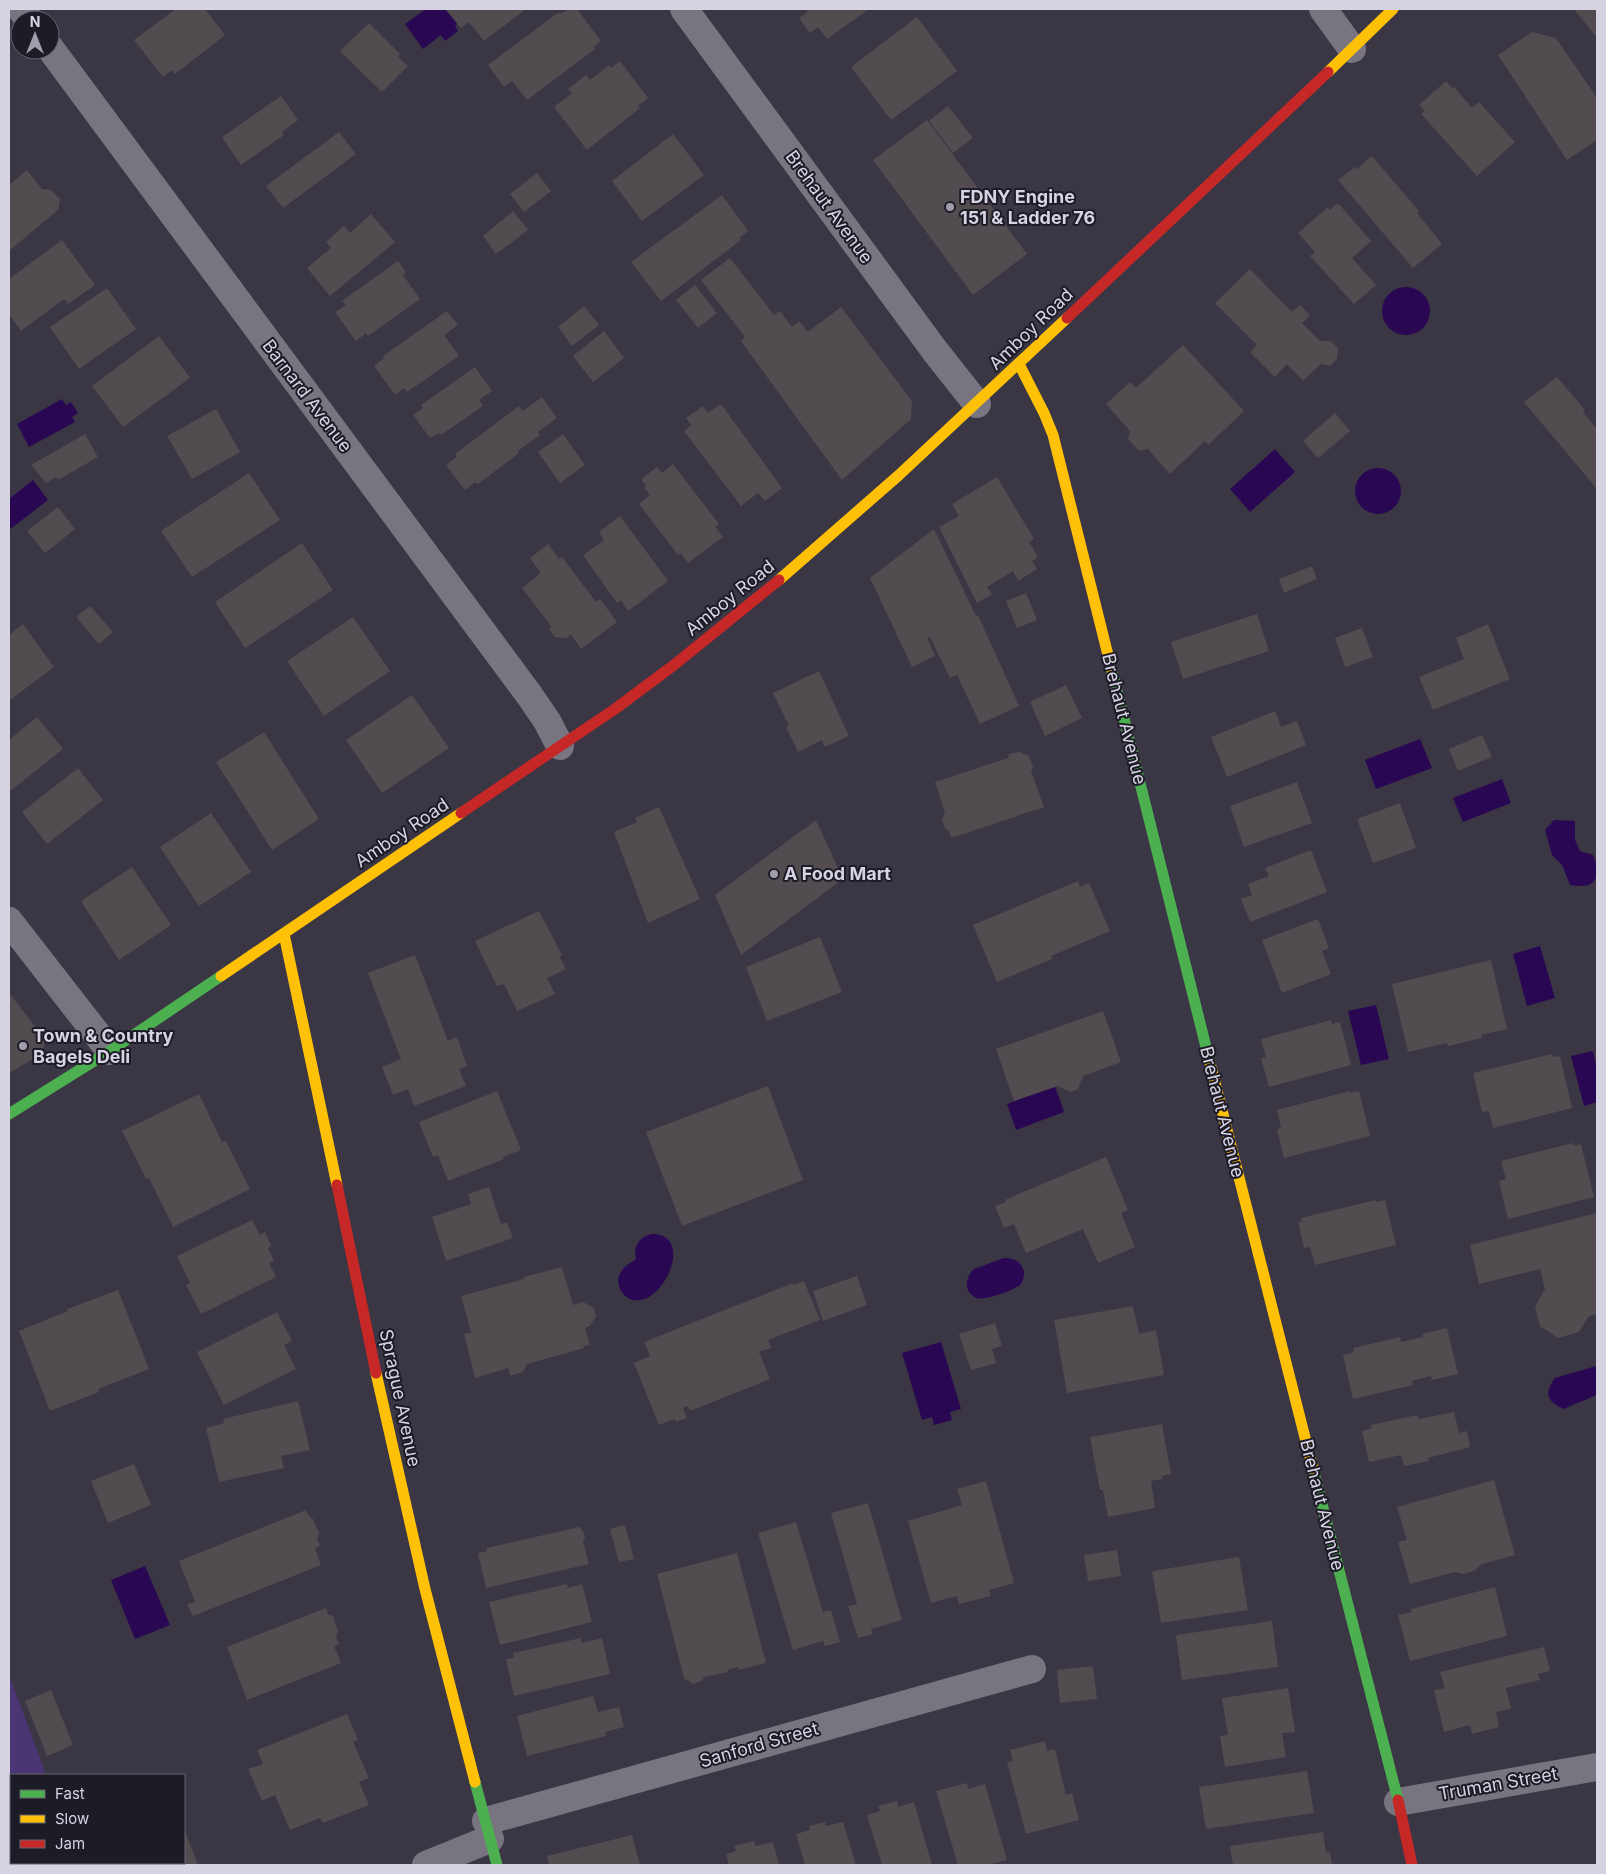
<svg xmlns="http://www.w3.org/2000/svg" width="1606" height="1874" font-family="Inter,sans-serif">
  <rect width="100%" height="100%" fill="#3a3644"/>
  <!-- green -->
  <path fill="#4a3575" d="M9,1674L46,1775H11V1821L9,1822Z"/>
  <!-- water -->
  <path fill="#2a0753" d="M426,9H445L457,24L455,26L458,31L445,41L441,35L423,49L405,24Z
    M1382 311a24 24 0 1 1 48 0a24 24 0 1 1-48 0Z
    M62,399L66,405L71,402L78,413L72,417L75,422L29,447L17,424Z
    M1275,449L1295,472L1250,512L1230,489Z
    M1355 491a23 23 0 1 1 46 0a23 23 0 1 1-46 0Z
    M33,480L48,500L9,530V499Z
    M1420,739L1432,768L1376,789L1365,760Z
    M1502,779L1511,803L1463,822L1453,798Z
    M1554,820L1575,821V840L1580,851L1593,855C1603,877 1595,890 1570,885L1562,865L1552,855L1545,830Z
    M1540,946L1555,998L1527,1006L1513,954Z
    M1376,1005L1389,1059L1361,1065L1348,1011Z
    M1593,1051L1597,1069V1102L1584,1106L1571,1056Z
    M1055,1086L1064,1112L1016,1130L1007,1104Z
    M652,1234C696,1234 663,1307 633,1300C621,1297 614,1282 621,1272C624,1266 630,1263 636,1259C633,1246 639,1237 652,1234Z
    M1004,1258C1012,1258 1020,1260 1023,1269C1025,1273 1024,1279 1021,1284C1015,1290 985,1301 977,1298C963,1293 965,1277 974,1269Z
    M941,1342L961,1409L950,1412L952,1420L934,1425L932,1417L922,1420L902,1353Z
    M1596,1366L1597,1395L1563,1409C1546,1400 1544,1394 1555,1378Z
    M145,1566L170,1625L135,1639L111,1580Z"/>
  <!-- building -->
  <path fill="#524c50" d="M176,9H205L225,35L175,74L172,70L163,77L134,40Z
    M446,9H526L484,41L469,22L461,28Z
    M568,9H577L601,41L593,47L595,49L527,100L512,81L504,87L488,65L559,12L560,14Z
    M805,9H869L827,39L818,27L810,33L799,18L808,12Z
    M1574,9H1597V38Z
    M917,17L957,71L891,120L851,67Z
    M369,23L400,54L398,57L408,66L382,92L340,51Z
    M1532,32L1556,38L1597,98V140L1567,160L1498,55Z
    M620,61L648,98L638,106L640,108L587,150L554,107L572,93L568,89L586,75L590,80L609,65L611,68Z
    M1446,81L1452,88L1454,87L1472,108L1479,102L1515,142L1477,176L1421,114L1425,111L1419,105Z
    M281,96L298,120L282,132L284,135L241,165L222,137Z
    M948,106L973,138L953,153L929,121Z
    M927,120L1027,254L973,295L873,160Z
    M339,132L356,154L283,208L266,186Z
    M673,134L704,175L642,221L612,181Z
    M1372,156L1419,211L1417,213L1442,244L1413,268L1338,180L1355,167L1357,169Z
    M27,170L42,189L51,190L60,199L58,210L9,251V185Z
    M537,173L551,191L524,212L510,194Z
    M722,195L748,231L739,238L741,240L661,301L631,262Z
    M1338,203L1371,241L1352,258L1376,285L1354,304L1310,256L1315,252L1298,233L1328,207L1330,210Z
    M513,211L528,230L496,254L483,236Z
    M371,214L395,242L330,296L307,268L331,248L326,242L344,226L350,233Z
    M62,240L95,285L68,304L64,299L21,331L9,314V279Z
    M730,258L774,315L780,311L792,327L799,321L808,332L841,307L912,401L911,419L842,480L741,341L745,337L701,280Z
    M398,261L406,272L403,275L420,299L368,336L366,333L356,341L335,312L346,305L342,301Z
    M1250,269L1292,312L1300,305L1310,315L1302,323L1320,341H1331L1338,348L1337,359L1330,366L1321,364L1303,381L1287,364L1275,377L1250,352L1257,345L1215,303Z
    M695,285L717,313L698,328L676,300Z
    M107,288L136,329L79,369L50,327Z
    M584,306L599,325L572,346L558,327Z
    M447,311L458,325L444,335L459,356L407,392L404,388L395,395L374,366L384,358L383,356Z
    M604,331L624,358L593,382L573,356Z
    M159,336L190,378L123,427L92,386Z
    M1183,345L1244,411L1208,445L1205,441L1170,474L1148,449L1139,451L1128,439L1130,431L1106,404L1130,382L1136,388Z
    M475,367L492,391L479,400L483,406L441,435L439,433L430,438L413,415L423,408L421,405Z
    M1557,377L1585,410L1583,412L1597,429V489L1524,402Z
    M542,397L557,418L538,432L540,435L518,451L519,453L478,484L475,482L465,490L446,465L457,457L455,454L519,406L523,411Z
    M721,404L782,488L765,501L758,493L741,506L684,431L691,425L686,418L703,406L708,413Z
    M216,409L240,452L192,479L167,436Z
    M1335,413L1350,431L1318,458L1303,441Z
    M85,434L98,457L58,480L56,477L46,483L31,465Z
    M563,434L585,465L560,483L538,452Z
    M673,464L719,524L715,527L723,537L688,563L681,553L678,555L639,504L650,495L644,488L646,486L641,479L657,467L662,473Z
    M249,473L280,520L192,577L161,531Z
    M997,477L1034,539L1029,542L1038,557L1032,561L1037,569L1018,581L1013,571L987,587L992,594L977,603L939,527L959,516L952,504Z
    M58,507L75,529L45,553L27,531Z
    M620,516L668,581L628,611L621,600L617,603L583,555L604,540L599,532Z
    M934,529L976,616L978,615L1019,706L980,724L957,675L950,678L930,637L927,638L935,656L912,667L870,578Z
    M302,543L333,590L245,648L215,602Z
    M548,544L559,559L562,557L596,602L600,599L617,622L581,649L571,634L567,638L555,637L549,629L551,626L522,588L541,573L530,558Z
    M1312,566L1317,579L1284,593L1279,579Z
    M1026,593L1037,620L1017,628L1006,601Z
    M90,606L113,632L99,644L76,617Z
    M1257,614L1269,651L1183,679L1171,642Z
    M353,617L390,671L324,716L287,661Z
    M23,624L54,667L9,701V635Z
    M1488,624L1510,679L1433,710L1419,677L1464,659L1456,638Z
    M1362,628L1373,657L1345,667L1335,638Z
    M819,671L849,736L825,747L822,740L798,752L786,727L789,726L773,693Z
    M1066,685L1082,718L1045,736L1030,702Z
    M412,695L449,748L382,793L346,740Z
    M1275,711L1281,727L1297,721L1306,745L1227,777L1211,737Z
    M37,717L63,749L9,792V740Z
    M264,732L319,819L272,850L216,762Z
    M1482,735L1492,757L1458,771L1449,749Z
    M1019,752L1029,756L1033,767L1031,771L1044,807L951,838L949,831L945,828L942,819L945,813L935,782L1008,758L1009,754Z
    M78,768L103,800L47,844L22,812Z
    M1297,782L1312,823L1244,847L1230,806Z
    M1400,803L1416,848L1373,863L1357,819Z
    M659,807L700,899L648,923L614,832L637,822L635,818Z
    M211,813L251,872L199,906L160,847Z
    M816,820L843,879L741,955L715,895Z
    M1311,850L1327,892L1250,922L1241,899L1252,895L1248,884L1269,876L1265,868Z
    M132,867L171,925L119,960L81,901Z
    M1078,881L1080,887L1089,883L1110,931L1051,956L1052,959L997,982L973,925Z
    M539,911L562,955L559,956L566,969L547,978L555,994L517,1011L504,984L497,986L475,941Z
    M1318,919L1329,948L1322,951L1331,974L1282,993L1262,940Z
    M820,937L842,992L767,1021L746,967Z
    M415,955L448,1041L457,1037L467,1066L459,1069L466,1086L414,1106L408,1089L393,1095L382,1067L401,1059L368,973Z
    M1491,960L1507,1029L1481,1035L1482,1038L1448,1046L1447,1043L1408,1052L1392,984Z
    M9,993L45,1039L43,1053L9,1073Z
    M1103,1011L1121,1062L1083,1076L1078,1089L1071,1092L1058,1086L1014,1101L996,1049Z
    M1331,1020L1332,1024L1340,1022L1351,1065L1269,1087L1261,1058L1266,1057L1261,1039Z
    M1552,1054L1553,1057L1560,1056L1572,1108L1493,1128L1489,1111L1482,1112L1473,1073Z
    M768,1086L803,1180L682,1226L646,1132Z
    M497,1091L521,1150L503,1157L504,1159L448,1181L438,1155L433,1157L419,1122Z
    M1350,1091V1093L1359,1091L1370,1136L1284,1158L1277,1130L1281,1127L1277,1110Z
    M199,1094L222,1142L226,1141L250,1189L173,1227L149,1178L146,1179L122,1131Z
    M1573,1143V1146L1581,1144L1594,1197L1508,1219L1499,1181L1506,1179L1501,1161Z
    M1106,1157L1128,1210L1121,1213L1135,1247L1098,1263L1083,1229L1026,1253L1014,1224L1004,1228L995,1206L1006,1202L1005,1200Z
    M489,1187L501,1224L507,1222L513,1238L446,1261L432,1217L471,1204L468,1194Z
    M1376,1200V1202L1385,1200L1396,1245L1315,1265L1310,1247L1304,1248L1298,1222H1302L1301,1218Z
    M1597,1213V1314L1589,1316L1579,1332L1558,1338L1540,1326L1535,1307L1545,1289L1540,1269L1479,1284L1470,1245Z
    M252,1220L260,1235L265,1232L271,1246L268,1248L274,1261L269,1263L276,1277L201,1314L186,1285L190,1283L177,1256Z
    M562,1267L573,1305L583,1302L594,1308L596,1316L590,1326L585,1328L590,1345L583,1346L584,1348L527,1364L523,1372L510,1376L508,1368L475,1378L464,1334L471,1332L461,1296L524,1279V1277Z
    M857,1276L867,1305L823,1321L813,1291Z
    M804,1281L820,1320L768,1340L771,1348L759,1352L770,1379L690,1411L688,1406L683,1408L687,1418L676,1422L675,1419L659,1425L634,1363L650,1356L644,1342L793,1283V1285Z
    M118,1290L149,1369L98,1389L99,1392L50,1411L19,1331L68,1311L67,1309Z
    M1133,1306L1139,1334L1156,1330L1164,1375L1067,1393L1054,1320Z
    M277,1312L292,1341L284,1345L296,1369L224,1405L197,1352Z
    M995,1323L1002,1346L992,1349L996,1363L971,1370L959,1334Z
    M1447,1328L1458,1374L1432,1380L1431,1376L1412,1381L1413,1385L1353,1399L1343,1355L1354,1352L1353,1348L1400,1337L1401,1342L1423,1337L1422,1334Z
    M298,1401L310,1450L281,1456L284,1468L219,1482L206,1428L224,1423L223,1419Z
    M1454,1412L1459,1433L1467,1431L1470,1447L1428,1458L1429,1461L1404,1466L1401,1455L1369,1462L1362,1431L1372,1428L1371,1425L1417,1415L1419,1419Z
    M1162,1424L1171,1474L1162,1476V1479L1151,1481L1155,1508L1108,1517L1103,1490H1100L1090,1437Z
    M134,1464L151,1505L108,1523L91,1481Z
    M1494,1480L1515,1555L1482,1564L1474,1571L1464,1574L1455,1572L1410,1584L1398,1542L1407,1540L1397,1507Z
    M986,1481L1014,1583L989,1590L991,1596L959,1604L957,1596L931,1603L908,1521L962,1505L957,1489Z
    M868,1503L902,1620L871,1629L873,1634L858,1638L848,1606L857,1604L831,1513Z
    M306,1510L309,1516L313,1519L319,1533L317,1539L320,1546L315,1548L321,1565L193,1616L187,1604L195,1602L179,1561Z
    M796,1522L823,1612L831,1610L840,1642L825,1646L823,1641L793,1650L758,1533Z
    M625,1525L634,1559L619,1562L610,1529Z
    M579,1527L583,1531L585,1538L583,1541L589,1564L486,1588L478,1553L487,1551V1548Z
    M1117,1550L1121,1576L1088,1581L1084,1555Z
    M737,1553L766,1663L739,1670L738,1667L727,1670L728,1672L704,1677L702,1681L693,1684L684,1678L657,1574Z
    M1239,1557L1248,1610L1161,1623L1152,1571Z
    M567,1584L568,1588L582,1584L592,1622L500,1645L489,1602Z
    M1495,1587L1507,1636L1410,1661L1398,1615L1412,1612L1411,1609Z
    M326,1608L328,1614L333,1616L338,1631L336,1637L339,1644L334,1646L341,1663L247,1700L227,1647Z
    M1272,1621L1278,1667L1182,1680L1176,1635Z
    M581,1638L582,1643L602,1638L610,1674L514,1696L506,1659L514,1658L513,1653Z
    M1544,1647L1550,1671L1538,1674L1540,1680L1506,1688L1511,1709L1496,1712L1499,1727L1472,1734L1470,1725L1444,1732L1434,1690L1445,1688L1440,1672Z
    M1093,1666L1097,1699L1060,1703L1057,1670Z
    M1288,1688L1295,1732L1282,1733L1286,1757L1225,1767L1220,1736L1228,1735L1222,1698Z
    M51,1690L73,1745L47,1756L25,1701Z
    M593,1696L598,1712L619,1707L624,1727L605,1732L606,1736L527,1756L517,1716Z
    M347,1714L358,1740L353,1742L369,1778L359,1782L369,1805L323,1823L320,1818L290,1830L275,1795L262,1801L248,1769L263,1764L257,1750Z
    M1045,1741L1047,1751L1055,1749L1066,1795L1072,1793L1079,1820L1026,1834L1007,1762L1013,1761L1010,1750Z
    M1307,1771L1314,1813L1206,1829L1199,1787Z
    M967,1783L968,1789L985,1784L1007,1860L988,1865H958L936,1791Z
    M897,1801L898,1807L914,1802L932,1865H882L867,1815L880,1811L878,1806Z
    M825,1822L826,1826L843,1822L856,1865H805L796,1834L810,1830L809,1826Z
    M184,1828L198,1865H87L93,1863H184Z
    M1323,1832L1326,1853L1330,1852L1332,1865H1233L1230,1846Z
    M632,1835L640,1865H549L547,1856Z
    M754,1841L756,1846L773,1842L779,1865H729L726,1854L736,1851L734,1846Z"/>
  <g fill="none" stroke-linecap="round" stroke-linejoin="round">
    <!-- street -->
    <path stroke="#787580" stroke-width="28" d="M21,9L29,20
      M684,9L935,351L977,404
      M1323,9L1352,49
      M50,48L530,696L547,721L560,746
      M9,921L110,1051
      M1398,1802L1597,1767
      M486,1821L1032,1669
      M426,1865L490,1839"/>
    <!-- fast -->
    <path stroke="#4caf50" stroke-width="11" d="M1112,671L1210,1063
      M9,1114L110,1051L221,976
      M1313,1469L1398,1800
      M475,1782L497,1865"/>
    <!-- slow -->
    <path stroke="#ffc107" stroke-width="11" d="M1328,72L1393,9
      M1019,364L1044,413L1053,435L1112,671
      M779,580L899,475L1067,318
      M284,934L337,1185
      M221,976L461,813
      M1210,1063L1313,1469
      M376,1373L425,1589L475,1782"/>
    <!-- jam -->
    <path stroke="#c62828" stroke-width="11" d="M1067,318L1328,72
      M461,813L615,709L674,665L779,580
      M337,1185L376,1373
      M1398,1800L1412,1865"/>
  </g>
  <!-- markers -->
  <g fill="#9f9cab" stroke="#1d1b26" stroke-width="2">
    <circle cx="950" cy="207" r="5"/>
    <circle cx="774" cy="874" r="5"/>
    <circle cx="23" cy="1046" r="5"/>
  </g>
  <g text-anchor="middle" stroke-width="4" stroke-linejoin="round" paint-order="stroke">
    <!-- poi labels -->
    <g font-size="18" font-weight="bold" fill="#d6d3e3" stroke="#1d1b26" text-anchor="start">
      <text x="960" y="203">FDNY Engine<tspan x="960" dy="21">151 &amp; Ladder 76</tspan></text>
      <text x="784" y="880">A Food Mart</text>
      <text x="33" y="1042">Town &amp; Country<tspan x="33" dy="21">Bagels Deli</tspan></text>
    </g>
    <!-- street labels -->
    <g font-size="18" fill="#d6d3e3" stroke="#1d1b26">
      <text transform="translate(829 207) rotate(54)" y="6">Brehaut Avenue</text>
      <text transform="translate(1031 329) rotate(-44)" y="6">Amboy Road</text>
      <text transform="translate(307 396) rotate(53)" y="6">Barnard Avenue</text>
      <text transform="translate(730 598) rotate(-39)" y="6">Amboy Road</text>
      <text transform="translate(1124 719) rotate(76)" y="6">Brehaut Avenue</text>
      <text transform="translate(402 833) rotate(-34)" y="6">Amboy Road</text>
      <text transform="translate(1222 1112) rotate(76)" y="6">Brehaut Avenue</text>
      <text transform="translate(400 1398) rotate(78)" y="6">Sprague Avenue</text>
      <text transform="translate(1322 1505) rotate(76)" y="6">Brehaut Avenue</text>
      <text transform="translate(759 1745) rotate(-16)" y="6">Sanford Street</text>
      <text transform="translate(1498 1784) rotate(-10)" y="6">Truman Street</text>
    </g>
  </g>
  <!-- border -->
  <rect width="1606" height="1874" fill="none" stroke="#d6d3e3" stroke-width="20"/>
  <!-- legend -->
  <rect x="10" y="1774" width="175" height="90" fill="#1d1b26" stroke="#676572"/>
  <rect x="20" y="1790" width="25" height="8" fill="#4caf50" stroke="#676572"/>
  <text x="55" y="1799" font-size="15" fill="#d6d3e3">Fast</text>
  <rect x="20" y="1815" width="25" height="8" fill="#ffc107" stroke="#676572"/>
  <text x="55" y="1824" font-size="15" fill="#d6d3e3">Slow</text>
  <rect x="20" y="1840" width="25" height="8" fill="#c62828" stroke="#676572"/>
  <text x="55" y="1849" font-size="15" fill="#d6d3e3">Jam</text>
  <!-- north arrow -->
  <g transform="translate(35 35)"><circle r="24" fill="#1d1b26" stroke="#676572"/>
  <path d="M0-4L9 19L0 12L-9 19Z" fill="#9f9cab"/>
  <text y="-8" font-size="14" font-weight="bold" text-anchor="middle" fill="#d6d3e3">N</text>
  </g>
</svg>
